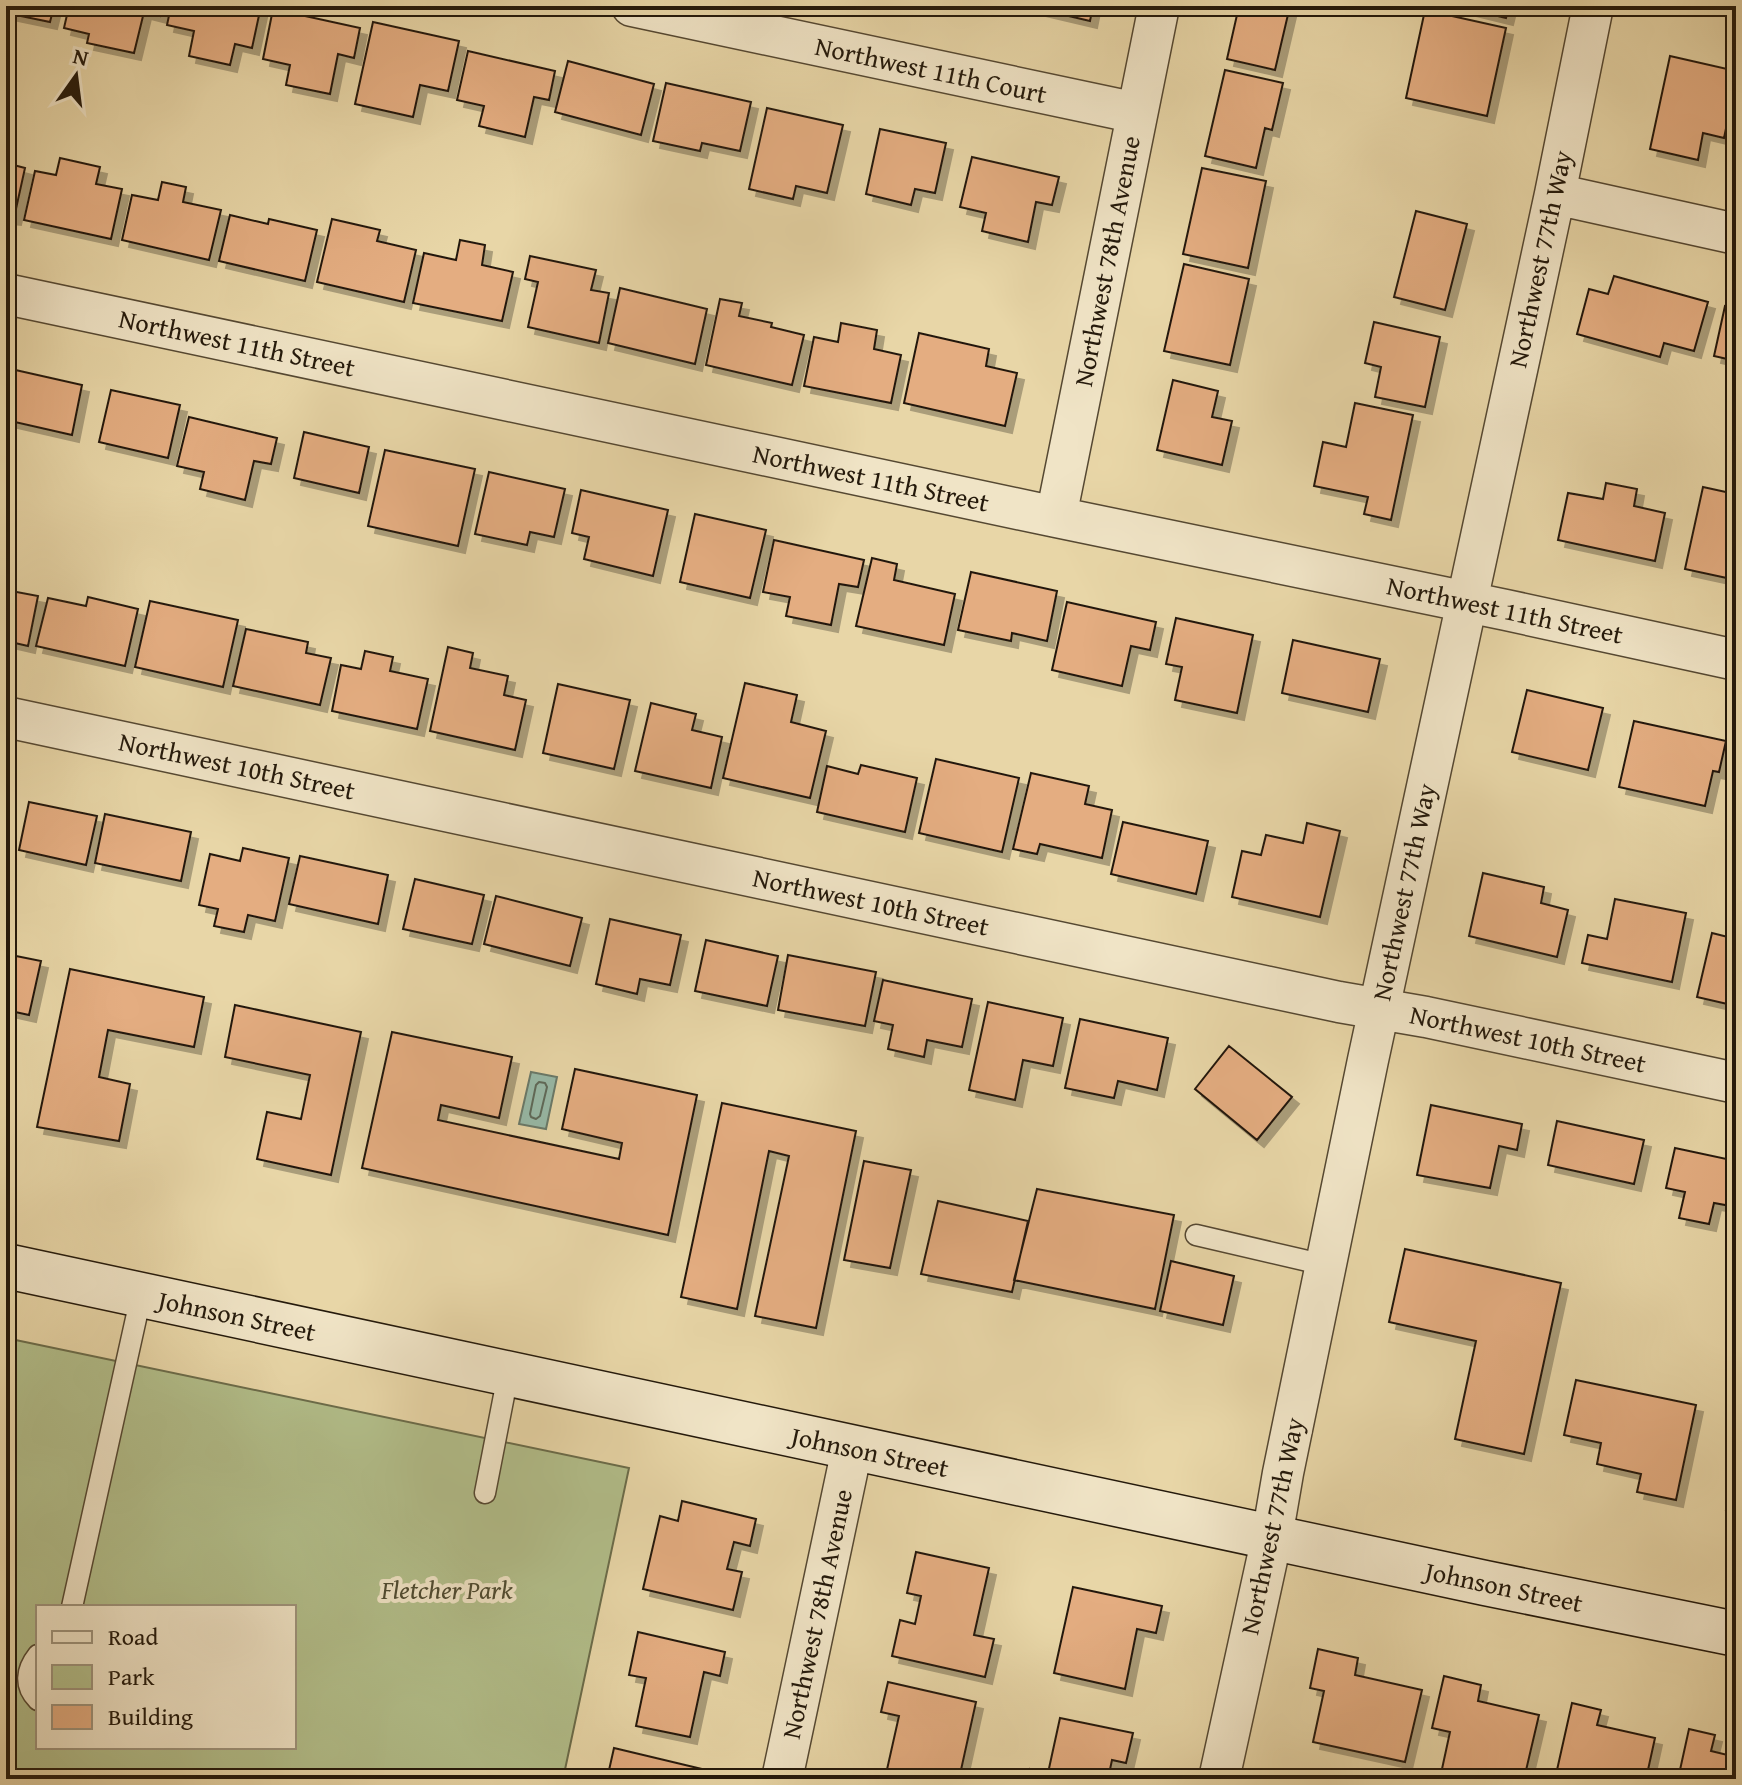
<svg xmlns="http://www.w3.org/2000/svg" width="1742" height="1785" font-family="'Gentium Book Plus',serif">
  <defs>
    <filter id="shadow"><feDropShadow dx="7" dy="7" stdDeviation="0" flood-color="#0004"/></filter>
  </defs>
  <rect width="100%" height="100%" fill="#e8d6a7"/>
  <filter id="stains"><feTurbulence type="fractalNoise" baseFrequency=".0025" numOctaves="4"/><feColorMatrix values="0 0 0 0 .2 0 0 0 0 .09 0 0 0 0 .02 0 0 0 .5 -.17"/></filter>
  <radialGradient id="worn" r=".72"><stop offset=".6" stop-color="#630" stop-opacity="0"/><stop offset="1" stop-color="#630" stop-opacity=".3"/></radialGradient>
  <!-- green -->
  <path fill="#b2be8a" stroke="#6b6c4a" stroke-width="2" fill-rule="evenodd" d="M6,1338L629,1468L563,1779H6ZM38,1607H294V1747H38Z"/>
  <!-- water -->
  <path fill="#97b9a7" stroke="#697969" stroke-width="2" d="M531,1072L557,1077L546,1129L519,1124Z"/>
  <g fill="none" stroke-linecap="round" stroke-linejoin="round">
    <!-- shore -->
    <path stroke="#5e6959" stroke-width="2" d="M539,1082L545,1083L547,1087L540,1116L536,1119L531,1117L530,1114L536,1085Z"/>
  </g>
  <!-- building -->
  <path fill="#e4ad81" stroke="#24190b" stroke-width="2" filter="url(#shadow)" d="M6,6H54L50,22L6,13Z
    M69,6H163L160,16L144,12L134,53L87,43L89,34L64,28Z
    M171,6H261L252,48L235,44L230,65L189,56L194,31L167,25Z
    M1026,6H1093L1090,21Z
    M1239,6H1290L1275,70L1227,59Z
    M1457,6H1509L1506,18Z
    M273,9L360,28L354,58L338,54L330,94L286,85L290,65L263,59Z
    M1425,10L1506,28L1487,116L1406,98Z
    M373,22L459,41L448,91L420,85L413,117L355,104Z
    M468,51L555,71L549,100L534,97L525,137L479,126L484,106L457,100Z
    M1670,56L1736,71V81L1724,138L1703,133L1698,160L1650,149Z
    M568,61L654,84L641,135L555,112Z
    M1225,70L1283,83L1272,130L1265,128L1256,168L1205,156Z
    M666,83L751,102L740,151L702,143L700,151L653,141Z
    M767,108L843,125L827,193L796,186L793,199L749,189Z
    M880,129L946,143L935,193L915,189L911,205L866,194Z
    M972,157L1059,177L1052,205L1036,202L1028,242L982,231L986,213L960,207Z
    M60,158L100,167L96,184L122,189L111,239L24,220L35,171L56,175Z
    M6,163L25,168L14,218L6,217Z
    M1202,168L1266,181L1248,268L1183,254Z
    M162,182L186,187L183,202L221,210L209,260L122,240L132,195L158,200Z
    M1416,211L1467,224L1445,310L1394,297Z
    M230,215L268,224L269,219L317,230L305,281L219,261Z
    M332,219L380,230L377,241L416,250L404,302L317,282Z
    M460,240L485,245L482,265L513,272L502,321L413,303L424,253L456,260Z
    M530,256L596,270L591,290L609,293L599,343L528,327L538,282L525,279Z
    M1184,264L1249,279L1230,365L1164,351Z
    M1614,276L1708,302L1694,351L1664,343L1660,357L1577,334L1589,289L1608,294Z
    M620,288L707,309L695,364L608,343Z
    M720,299L742,303L739,316L772,323L771,327L804,335L792,385L706,365Z
    M1725,306L1736,308V361L1714,356Z
    M1374,322L1440,337L1425,407L1375,397L1381,367L1365,363Z
    M841,323L877,330L874,349L901,355L891,403L804,386L814,337L838,342Z
    M919,333L989,349L986,366L1017,373L1005,426L904,403Z
    M11,369L82,385L72,435L6,420V386Z
    M1173,380L1218,391L1212,417L1232,421L1222,465L1157,450Z
    M111,390L180,405L168,458L99,442Z
    M1355,403L1413,415L1391,520L1364,514L1368,497L1314,486L1323,442L1346,447Z
    M189,417L277,438L271,464L254,461L245,500L200,489L204,472L177,466Z
    M304,432L369,447L359,493L294,478Z
    M385,450L475,469L458,546L368,526Z
    M489,472L565,489L554,537L530,532L527,545L475,534Z
    M1606,483L1637,489L1634,506L1665,513L1655,561L1558,540L1568,493L1603,499Z
    M1703,487L1735,494L1728,524L1736,526V580L1685,569Z
    M581,490L668,510L653,576L584,559L589,537L572,533Z
    M695,514L766,530L750,598L680,582Z
    M774,540L864,560L858,587L839,584L831,625L786,616L790,597L763,592Z
    M872,558L897,564L894,580L955,594L944,645L856,626Z
    M971,572L1057,591L1047,641L1012,633L1011,641L958,630Z
    M6,590L38,596L28,646L6,641Z
    M88,597L138,609L125,666L36,646L48,598L86,606Z
    M150,601L238,620L223,687L135,667Z
    M1067,602L1156,622L1150,650L1131,646L1122,686L1052,670Z
    M1176,618L1253,635L1237,713L1175,700L1182,667L1166,664Z
    M246,629L308,642L306,653L331,658L320,705L233,686Z
    M1293,640L1380,659L1368,712L1282,693Z
    M448,647L473,653L470,668L508,676L504,695L526,700L515,750L430,731Z
    M365,651L393,657L390,671L428,679L417,729L332,711L341,665L361,669Z
    M745,683L797,695L791,722L826,731L810,798L723,778Z
    M558,684L630,700L614,769L543,753Z
    M1527,690L1603,708L1588,770L1512,752Z
    M651,703L696,714L692,730L722,737L711,788L635,771Z
    M1634,721L1726,741L1719,772L1713,771L1705,806L1619,787Z
    M936,759L1019,778L1002,852L919,833Z
    M861,765L917,778L905,832L817,812L827,766L858,774Z
    M1031,773L1089,786L1085,804L1112,810L1102,858L1040,844L1037,854L1013,849Z
    M29,802L97,816L86,865L19,850Z
    M105,814L191,832L181,881L95,863Z
    M1123,822L1208,841L1196,894L1111,874Z
    M1307,823L1340,831L1320,917L1232,897L1242,851L1261,855L1266,835L1303,843Z
    M243,848L289,858L275,921L248,915L244,932L214,926L218,909L199,905L210,854L240,861Z
    M300,856L388,875L378,924L289,904Z
    M1483,873L1544,887L1541,903L1568,910L1557,957L1469,936Z
    M415,879L484,895L472,944L403,929Z
    M496,896L582,918L570,966L484,944Z
    M1615,899L1686,913L1672,982L1582,963L1588,935L1607,939Z
    M610,919L681,935L670,985L640,979L637,994L596,984Z
    M1712,933L1736,939V1006L1697,997Z
    M706,940L778,956L767,1006L695,991Z
    M6,954L41,961L29,1015L6,1010Z
    M788,955L876,972L865,1026L778,1010Z
    M70,969L204,997L194,1047L108,1030L99,1077L130,1084L119,1141L37,1127Z
    M883,980L972,999L962,1047L927,1040L924,1057L888,1049L893,1025L874,1021Z
    M988,1002L1063,1018L1053,1066L1023,1060L1015,1100L969,1090Z
    M235,1005L361,1032L331,1175L257,1159L267,1112L301,1119L310,1075L225,1057Z
    M1080,1019L1168,1038L1157,1090L1118,1081L1114,1098L1065,1088Z
    M392,1032L512,1057L499,1118L441,1105L438,1120L619,1159L622,1143L562,1129L575,1069L697,1095L668,1235L362,1168Z
    M1229,1046L1292,1097L1257,1140L1195,1089Z
    M722,1103L856,1131L816,1328L755,1316L789,1156L769,1151L737,1309L681,1297Z
    M1431,1105L1522,1124L1517,1150L1499,1146L1490,1188L1417,1175Z
    M1557,1121L1644,1140L1634,1184L1548,1165Z
    M1675,1148L1736,1161V1207L1714,1203L1709,1224L1679,1218L1685,1192L1666,1188Z
    M864,1161L911,1170L890,1268L844,1260Z
    M1037,1189L1174,1215L1155,1309L1014,1280Z
    M938,1201L1028,1221L1012,1292L921,1274Z
    M1405,1249L1561,1283L1524,1454L1455,1439L1476,1341L1389,1322Z
    M1171,1261L1234,1276L1223,1325L1160,1311Z
    M1576,1380L1696,1405L1676,1500L1637,1492L1641,1474L1597,1464L1601,1443L1564,1435Z
    M1736,1457V1512L1726,1510Z
    M682,1501L756,1519L750,1546L734,1542L727,1569L742,1572L733,1610L643,1589L660,1516L678,1521Z
    M916,1552L989,1568L974,1635L994,1639L985,1677L892,1656L900,1620L915,1624L921,1596L907,1593Z
    M1073,1587L1162,1606L1156,1633L1137,1629L1125,1689L1054,1673Z
    M638,1632L725,1652L720,1676L704,1672L690,1737L636,1726L646,1678L629,1675Z
    M1318,1649L1358,1658L1355,1675L1422,1690L1405,1762L1313,1742L1324,1691L1310,1688Z
    M1444,1676L1481,1685L1478,1701L1539,1715L1524,1779H1488L1442,1769L1450,1732L1432,1728Z
    M888,1682L976,1702L959,1779H907L886,1774L899,1716L881,1712Z
    M1572,1703L1601,1710L1597,1725L1655,1738L1646,1779H1555Z
    M1060,1718L1133,1733L1126,1763L1112,1760L1108,1779H1028L1030,1769L1048,1773Z
    M1689,1729L1715,1735L1711,1751L1736,1757V1779H1678Z
    M614,1748L702,1769L700,1779H607Z"/>
  <g fill="none" stroke-linecap="round" stroke-linejoin="round">
    <!-- lane casing -->
    <g stroke="#554832" stroke-width="23">
      <path id="lane" d="M1196,1235L1325,1265
        M485,1493L508,1375
        M72,1607L141,1296
        M38,1655C26,1670 24,1686 38,1700"/>
    </g>
    <!-- street casing -->
    <g stroke="#554832" stroke-width="43">
      <path id="street" d="M632,6L1137,113
        M1555,194L1736,234
        M6,294L1056,517L1506,610L1736,660
        M1056,517L1159,6
        M6,717L1339,1002L1426,1017L1736,1083
        M782,1779L852,1449
        M1219,1779L1272,1537L1283,1473L1368,1060L1555,194L1593,6"/>
    </g>
    <!-- secondary casing -->
    <g stroke="#24190b" stroke-width="47">
      <path id="secondary" d="M6,1266L1485,1583L1736,1634"/>
    </g>
    <!-- lane -->
    <use href="#lane" stroke="#f0e4c6" stroke-width="20"/>
    <!-- street -->
    <use href="#street" stroke="#f0e4c6" stroke-width="40"/>
    <!-- secondary -->
    <use href="#secondary" stroke="#f0e4c6" stroke-width="44"/>
  </g>
  <g text-anchor="middle" stroke-width="8" stroke-linejoin="round" paint-order="stroke">
    <!-- street labels -->
    <g font-size="26" fill="#24190b" stroke="#f0e4c6">
      <text transform="translate(931 70) rotate(12)" y="9">Northwest 11th Court</text>
      <text transform="translate(1540 259) rotate(-78)" y="9">Northwest 77th Way</text>
      <text transform="translate(1107 261) rotate(-79)" y="9">Northwest 78th Avenue</text>
      <text transform="translate(237 343) rotate(12)" y="9">Northwest 11th Street</text>
      <text transform="translate(871 478) rotate(12)" y="9">Northwest 11th Street</text>
      <text transform="translate(1505 610) rotate(12)" y="9">Northwest 11th Street</text>
      <text transform="translate(237 766) rotate(12)" y="9">Northwest 10th Street</text>
      <text transform="translate(1404 892) rotate(-78)" y="9">Northwest 77th Way</text>
      <text transform="translate(871 902) rotate(12)" y="9">Northwest 10th Street</text>
      <text transform="translate(1528 1039) rotate(12)" y="9">Northwest 10th Street</text>
      <text transform="translate(237 1316) rotate(12)" y="9">Johnson Street</text>
      <text transform="translate(870 1452) rotate(12)" y="9">Johnson Street</text>
      <text transform="translate(1272 1526) rotate(-78)" y="9">Northwest 77th Way</text>
      <text transform="translate(1504 1587) rotate(12)" y="9">Johnson Street</text>
      <text transform="translate(817 1614) rotate(-78)" y="9">Northwest 78th Avenue</text>
    </g>
    <!-- park labels -->
    <g font-size="26" font-style="italic" fill="#4f4b31" stroke="#f0e4c6">
      <text x="447" y="1599">Fletcher Park</text>
    </g>
  </g>
  <!-- margin -->
  <rect width="1742" height="1785" fill="none" stroke="#e8d6a7" stroke-width="32"/>
  <rect x="8" y="8" width="1726" height="1769" fill="none" stroke="#24190b" stroke-width="4"/>
  <rect x="16" y="16" width="1710" height="1753" fill="none" stroke="#24190b" stroke-width="2"/>
  <!-- legend -->
  <rect x="36" y="1605" width="260" height="144" fill="#f0e4c6" stroke="#9e937b" stroke-width="2"/>
  <rect x="52" y="1631" width="40" height="12" fill="#f0e4c6" stroke="#9e937b" stroke-width="2"/>
  <text x="108" y="1645" font-size="24" fill="#24190b">Road</text>
  <rect x="52" y="1665" width="40" height="24" fill="#b2be8a" stroke="#9e937b" stroke-width="2"/>
  <text x="108" y="1685" font-size="24" fill="#24190b">Park</text>
  <rect x="52" y="1705" width="40" height="24" fill="#e4ad81" stroke="#9e937b" stroke-width="2"/>
  <text x="108" y="1725" font-size="24" fill="#24190b">Building</text>
  <!-- north arrow -->
  <g transform="translate(76 76) rotate(14)" stroke="#f0e4c6" stroke-width="6" paint-order="stroke">
  <path d="M0-6L14 30L0 20L-14 30Z" fill="#24190b"/>
  <text y="-12" font-size="22" font-weight="bold" text-anchor="middle" fill="#24190b">N</text>
  </g>
  <rect width="100%" height="100%" filter="url(#stains)"/>
  <rect width="100%" height="100%" fill="url(#worn)"/>
</svg>
